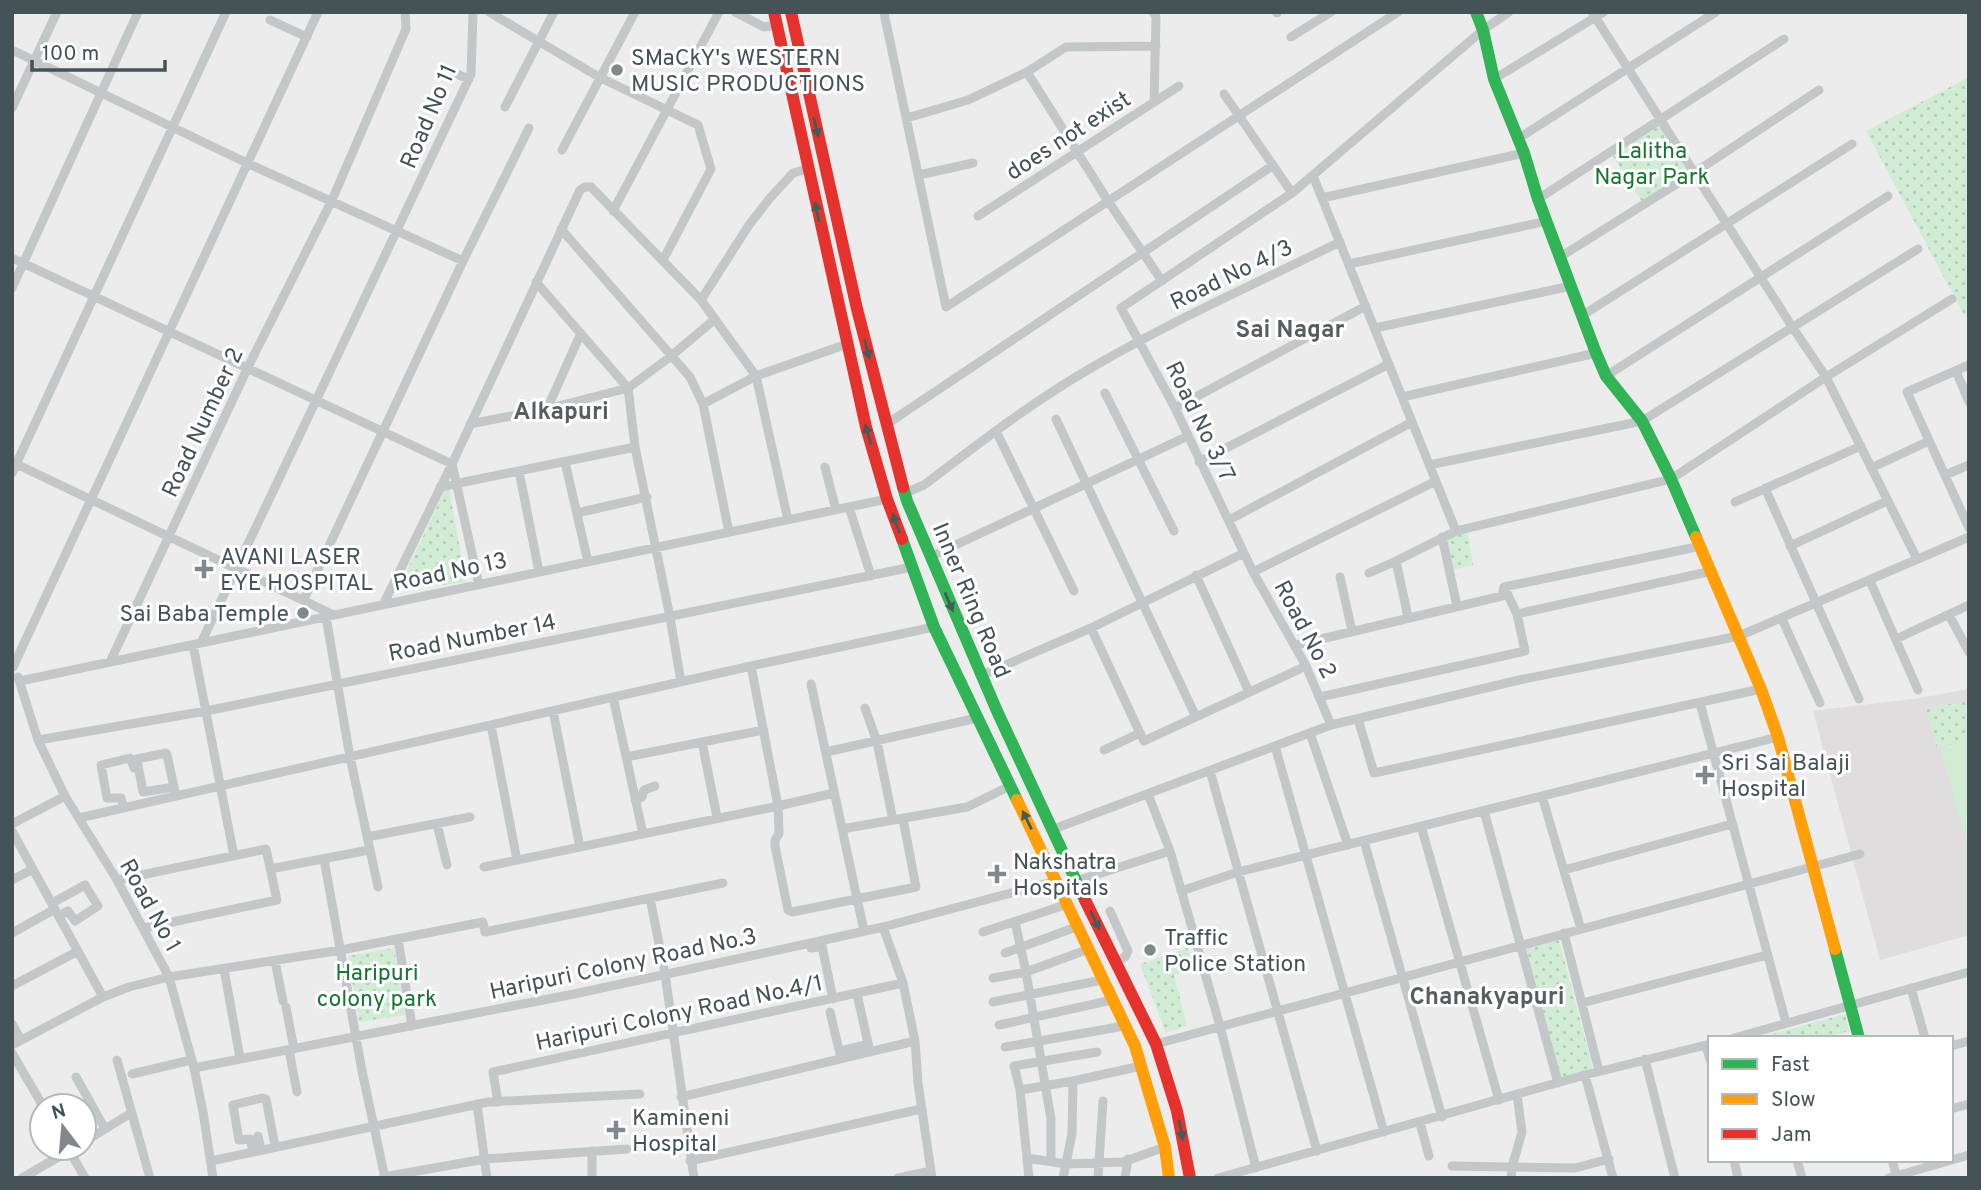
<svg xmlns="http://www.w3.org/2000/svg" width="1981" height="1190" font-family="Overpass,sans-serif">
  <defs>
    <pattern id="grass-dots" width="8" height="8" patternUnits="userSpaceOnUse" patternTransform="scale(1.75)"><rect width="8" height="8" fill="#d0ecd4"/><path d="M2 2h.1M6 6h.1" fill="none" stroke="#b4ccb8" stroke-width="1.8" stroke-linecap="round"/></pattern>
  </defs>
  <rect width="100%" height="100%" fill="#edecec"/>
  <!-- education -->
  <path fill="#dfddde" d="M1969,689V935L1880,960L1813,711L1920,698Z"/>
  <!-- grass -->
  <path fill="url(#grass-dots)" d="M1969,77V312L1964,315L1866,131Z
    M1660,121L1694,173L1644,205L1611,153Z
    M448,483L466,582L398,590Z
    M1467,528L1473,565L1449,571L1442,537Z
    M1969,701V739L1937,748L1926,708Z
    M1559,940L1593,1069L1560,1078L1526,948Z
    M394,948L405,1015L359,1022L348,956Z
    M1188,948L1194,969L1174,975L1187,1026L1166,1033L1140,964Z
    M1845,1014L1849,1031L1824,1038H1769L1768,1035Z"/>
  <!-- pitch -->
  <path fill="#d0ecd4" d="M1969,740V852L1940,748Z"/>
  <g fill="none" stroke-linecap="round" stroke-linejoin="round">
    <!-- street -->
    <path stroke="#c3c7c8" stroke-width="9" d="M489,12L599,77L698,125L711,169L663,260
      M735,12L764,27L776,25
      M1153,12L1156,17L1154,102
      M1276,12L1277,13
      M1592,12L1793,328L1826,377L1917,559
      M884,13L946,307L1398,12
      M270,20L307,37
      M1291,37L1331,12
      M12,50L249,164L463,261
      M1027,72L1108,201L1162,281
      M454,73L469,79
      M1494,79L1604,12
      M1224,94L1292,193
      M505,107L554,12
      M12,108L57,12
      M907,118L968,100L1027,72L1066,47L1156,46
      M1519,138L1716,12
      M562,150L635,12
      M919,175L973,163
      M1313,176L1456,531
      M1322,198L1524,153
      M1538,199L1784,39
      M613,211L719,12
      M978,216L1179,86
      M561,229L690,377L703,404L729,532
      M1560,257L1694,173L1819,90
      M12,258L452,464L479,585
      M1349,264L1547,221
      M536,282L628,388L635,447L670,617L681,682
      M12,288L138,12
      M701,300L749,225L770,198L793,173L807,169
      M1583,315L1852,144
      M1375,328L1571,286
      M1969,365L1907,392L1969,528
      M1956,371L1969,402
      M1606,376L1888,196
      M1105,393L1174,531
      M1402,397L1596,353
      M703,404L756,376L847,344
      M1175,408L1366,306
      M547,409L581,333
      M1056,419L1196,717
      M470,424L547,409L628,388L670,357L715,319
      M887,424L1272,166
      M996,431L1074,591
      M565,462L588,562
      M1199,462L1389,364
      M14,463L334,615
      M1429,465L1642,421L1918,249
      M825,467L836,510
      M1871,468L1929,441
      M519,471L539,572
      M12,473L226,12
      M1945,475L1969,465
      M440,487L635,447
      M1765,488L1859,699
      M905,493L924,485C978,444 1032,402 1091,368C1171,321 1257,283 1340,242
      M1735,502L1861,446
      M849,507L871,576
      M577,513L647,497
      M1229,520L1412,422
      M1442,537L1457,606
      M1790,546L1887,501
      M930,557L1188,436
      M1253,572L1436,481
      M1369,573L1396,561
      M1196,575L1249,692
      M1340,577L1352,631
      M1870,581L1918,690
      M1504,587L1517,614
      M304,599L463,261L529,128
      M383,605L452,464L580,190L585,187H591L701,300L756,376L788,520
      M1949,615L1969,652
      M326,617L350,757L378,887
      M1408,617L1396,561L1456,531L1671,479L1826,377L1952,299
      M1782,619L1820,703
      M1091,628L1140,733
      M1896,639L1969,605
      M201,643L471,74L473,12
      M193,645L234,856
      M1296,645L1502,596L1504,587L1701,546
      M110,662L248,367L332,200L406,29L405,12
      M13,667L318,12
      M980,676L1091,628L1244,553
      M18,677L38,740L65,796L117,880L169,977L194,1068L203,1112L213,1178
      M20,681L887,499
      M811,684L864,931
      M613,697L643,834
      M1320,697L1525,651L1517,614L1712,571
      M1700,703L1786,1023
      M865,708L877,742L893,820
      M553,711L580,847
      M1358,719L1374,773L1761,689
      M491,725L517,860
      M1331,725L1306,666L1253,572L1175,408L1121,308L1292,193L1483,30L1509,12
      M1310,733L1348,845
      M38,740L206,711L912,567
      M702,742L717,817
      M1275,746L1384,1132
      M1104,750L1140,733L1144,741L1306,666
      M826,752L977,718
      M626,757L764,730
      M1210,771L1317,1151
      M174,787L143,792L137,759L166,753L167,755L174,787L176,796
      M834,793L778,806L779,834L775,840V846L788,910L792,912L916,887L903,819
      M1542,796L1581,929
      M635,800L642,797L644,790L655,786
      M124,808L121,798H107L101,765L130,758L134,768
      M1484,811L1558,1083
      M79,818L751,666L934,627
      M12,824L65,796
      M437,824L447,865
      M1421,826L1499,1100
      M842,829L967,807L1010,786
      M1051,830L1331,725L1519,680L1739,636L1969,537
      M12,831L103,997
      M367,837L470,817
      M1364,841L1442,1117
      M1170,851L1220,1026L1256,1168
      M324,859L362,1071L385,1178
      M484,867L778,806L751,666
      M270,869L369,850
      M1564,870L1732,824
      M12,880L33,869
      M117,880L266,849L277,900L144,928
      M1076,881L1170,851L1148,794
      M1181,891L1238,872L1778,737
      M650,898L665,974L694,1178
      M52,903L85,885L98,906L75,921L68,911L59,916
      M1110,911L1128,951L1125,957L1115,962
      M1015,922L1026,972L1051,1119V1161
      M883,927L903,983L915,1041L918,1083L932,1178
      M983,932L1068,904
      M12,933L55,909
      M1564,933L1599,1071
      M398,939L412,1026
      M811,948L822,946L833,999
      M1005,953L1079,926
      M275,961L283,1001
      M224,969L240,1058
      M993,978L1026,972L1089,949
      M12,986L78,951
      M1911,988L1925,1038
      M857,994L870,1052
      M993,1002L1102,980
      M1582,1003L1767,955
      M286,1007L294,1049
      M830,1012L841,1058
      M12,1024L21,1040
      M999,1025L1112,1000
      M1734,1038L1969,972
      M1156,1044L1860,854
      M12,1045L103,997L129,987L169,977L341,950L483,922L485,932L723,883
      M1706,1045L1710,1060
      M1951,1046L1969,1041
      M1005,1047L1124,1026
      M289,1050L297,1092
      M840,1051L868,1044
      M12,1053L43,1106
      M1645,1059L1675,1178
      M117,1060L150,1178
      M194,1068L574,994L820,941L883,927L1056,881
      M132,1074L191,1060
      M1585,1075L1613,1178
      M76,1077L105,1129
      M1020,1090L1073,1081L1141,1066
      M681,1097L915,1041
      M498,1102L493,1072L903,983
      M477,1104L487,1178
      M1951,1109L1969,1104
      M1420,1123L1429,1156
      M258,1136L261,1149
      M84,1142L131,1113
      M68,1148L85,1178
      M253,1151L250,1139L239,1140L233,1105L262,1098L266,1099L275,1146
      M592,1151V1178
      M1027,1158L1066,1164L1123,1162L1165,1147
      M1734,1160L1738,1178
      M1797,1160L1802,1178
      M1892,1160L1897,1178
      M211,1161L488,1102L640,1094
      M690,1161L921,1109
      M1452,1166L1575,1168L1609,1159
      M383,1177L485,1159L627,1149
      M22,1178L74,1148
      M898,1178L931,1171
      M1029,1178L1020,1090L1014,1066L1097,1052
      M1063,1178L1072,1134L1073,1081
      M1098,1178L1103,1101
      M1125,1178L1128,1159
      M1218,1178L1585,1075L1710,1044
      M1511,1178L1512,1167L1522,1132L1517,1095
      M1889,1178L1969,1155"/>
    <!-- fast -->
    <path stroke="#30b455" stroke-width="12" d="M1476,12L1483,30L1494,79L1524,153L1538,199L1596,353L1606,376L1642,421L1671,479L1696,537
      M903,487L907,501L997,711L1085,900
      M902,539L934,627L1017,800
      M1835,949L1859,1038"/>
    <!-- slow -->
    <path stroke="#ff9f0a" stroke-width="12" d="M1696,537L1761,689L1778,737L1835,949
      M1017,800L1135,1046L1165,1147L1169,1178"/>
    <!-- jam -->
    <path stroke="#e5322d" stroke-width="12" d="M774,12L866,427L887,499L902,539
      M791,12L857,309L903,487
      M1085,900L1156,1044L1177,1111L1190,1178"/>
  </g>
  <!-- one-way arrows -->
  <defs><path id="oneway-solid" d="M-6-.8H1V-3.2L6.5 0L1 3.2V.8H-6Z" transform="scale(1.75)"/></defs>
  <g fill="#425d58">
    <use href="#oneway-solid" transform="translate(816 127) rotate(77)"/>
    <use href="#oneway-solid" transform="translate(817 212) rotate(-102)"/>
    <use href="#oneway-solid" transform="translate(867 349) rotate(76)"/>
    <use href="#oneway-solid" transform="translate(868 434) rotate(-106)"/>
    <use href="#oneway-solid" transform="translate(896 523) rotate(-110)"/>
    <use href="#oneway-solid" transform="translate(949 602) rotate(67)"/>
    <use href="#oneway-solid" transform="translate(1027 820) rotate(-116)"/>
    <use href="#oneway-solid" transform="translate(1095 920) rotate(64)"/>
    <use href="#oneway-solid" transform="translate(1181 1130) rotate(79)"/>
  </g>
  <!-- markers -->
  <g fill="#7f898c" stroke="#fff" stroke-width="2.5">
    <circle cx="617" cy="70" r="7"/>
    <path d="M200.5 558.5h7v7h7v7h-7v7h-7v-7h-7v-7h7z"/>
    <circle cx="303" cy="613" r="7"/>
    <path d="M1701.5 764.5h7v7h7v7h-7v7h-7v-7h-7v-7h7z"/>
    <path d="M993.5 863.5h7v7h7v7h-7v7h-7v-7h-7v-7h7z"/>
    <circle cx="1150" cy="950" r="7"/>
    <path d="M612.5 1119.5h7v7h7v7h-7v7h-7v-7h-7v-7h7z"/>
  </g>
  <g text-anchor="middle" stroke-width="6" stroke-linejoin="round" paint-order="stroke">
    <!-- poi labels -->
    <g font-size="23" fill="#445358" stroke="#fff" text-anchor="start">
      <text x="631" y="65">SMaCkY's WESTERN<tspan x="631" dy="26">MUSIC PRODUCTIONS</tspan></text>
      <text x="220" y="564">AVANI LASER<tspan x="220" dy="26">EYE HOSPITAL</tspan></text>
      <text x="289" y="621" text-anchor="end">Sai Baba Temple</text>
      <text x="1721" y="770">Sri Sai Balaji<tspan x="1721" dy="26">Hospital</tspan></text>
      <text x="1013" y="869">Nakshatra<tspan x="1013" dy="26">Hospitals</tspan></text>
      <text x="1164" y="945">Traffic<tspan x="1164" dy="26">Police Station</tspan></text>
      <text x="632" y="1125">Kamineni<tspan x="632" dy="26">Hospital</tspan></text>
    </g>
    <!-- street labels -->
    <g font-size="23" fill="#445358" stroke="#fff">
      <text transform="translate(428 116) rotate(-67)" y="8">Road No 11</text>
      <text transform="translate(1068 135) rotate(-33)" y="8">does not exist</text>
      <text transform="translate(1231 274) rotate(-26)" y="8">Road No 4/3</text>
      <text transform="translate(1201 421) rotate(64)" y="8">Road No 3/7</text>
      <text transform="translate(202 422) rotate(-65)" y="8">Road Number 2</text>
      <text transform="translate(450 571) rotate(-12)" y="8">Road No 13</text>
      <text transform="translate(972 600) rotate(67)" y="8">Inner Ring Road</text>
      <text transform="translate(1306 629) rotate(62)" y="8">Road No 2</text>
      <text transform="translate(472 637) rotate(-11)" y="8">Road Number 14</text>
      <text transform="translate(151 905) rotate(61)" y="8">Road No 1</text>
      <text transform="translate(623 963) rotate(-12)" y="8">Haripuri Colony Road No.3</text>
      <text transform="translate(679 1012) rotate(-12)" y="8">Haripuri Colony Road No.4/1</text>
    </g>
    <!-- park labels -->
    <g font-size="23" fill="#197531" stroke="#fff">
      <text x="1652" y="158">Lalitha<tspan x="1652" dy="26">Nagar Park</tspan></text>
      <text x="377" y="980">Haripuri<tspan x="377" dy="26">colony park</tspan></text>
    </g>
    <!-- neighbourhood labels -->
    <g font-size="24" font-weight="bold" fill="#585d60" stroke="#fff">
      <text x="1290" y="337">Sai Nagar</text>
      <text x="561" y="419">Alkapuri</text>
      <text x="1487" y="1004">Chanakyapuri</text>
    </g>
  </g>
  <!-- border -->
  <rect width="1981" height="1190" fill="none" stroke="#445358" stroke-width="28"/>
  <!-- legend -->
  <rect x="1708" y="1036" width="245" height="126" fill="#ffffff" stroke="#b4babc" stroke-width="2"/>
  <rect x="1722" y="1059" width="35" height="10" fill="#30b455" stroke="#b4babc" stroke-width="2"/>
  <text x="1771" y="1071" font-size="21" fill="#445358">Fast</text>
  <rect x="1722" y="1094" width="35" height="10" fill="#ff9f0a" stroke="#b4babc" stroke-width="2"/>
  <text x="1771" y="1106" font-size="21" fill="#445358">Slow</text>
  <rect x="1722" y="1129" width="35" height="10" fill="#e5322d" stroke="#b4babc" stroke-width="2"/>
  <text x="1771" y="1141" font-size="21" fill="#445358">Jam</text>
  <!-- north arrow -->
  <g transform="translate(63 1127) rotate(344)"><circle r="33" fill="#ffffff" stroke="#b4babc" stroke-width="2"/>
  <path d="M0-5L12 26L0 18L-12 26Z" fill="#7f898c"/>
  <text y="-10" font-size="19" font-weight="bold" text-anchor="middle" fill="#445358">N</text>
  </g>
  <!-- scale -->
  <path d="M32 60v10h133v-10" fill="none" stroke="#445358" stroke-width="3.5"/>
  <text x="42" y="60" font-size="21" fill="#445358" stroke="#ffffff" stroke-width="5" paint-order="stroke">100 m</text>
</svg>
